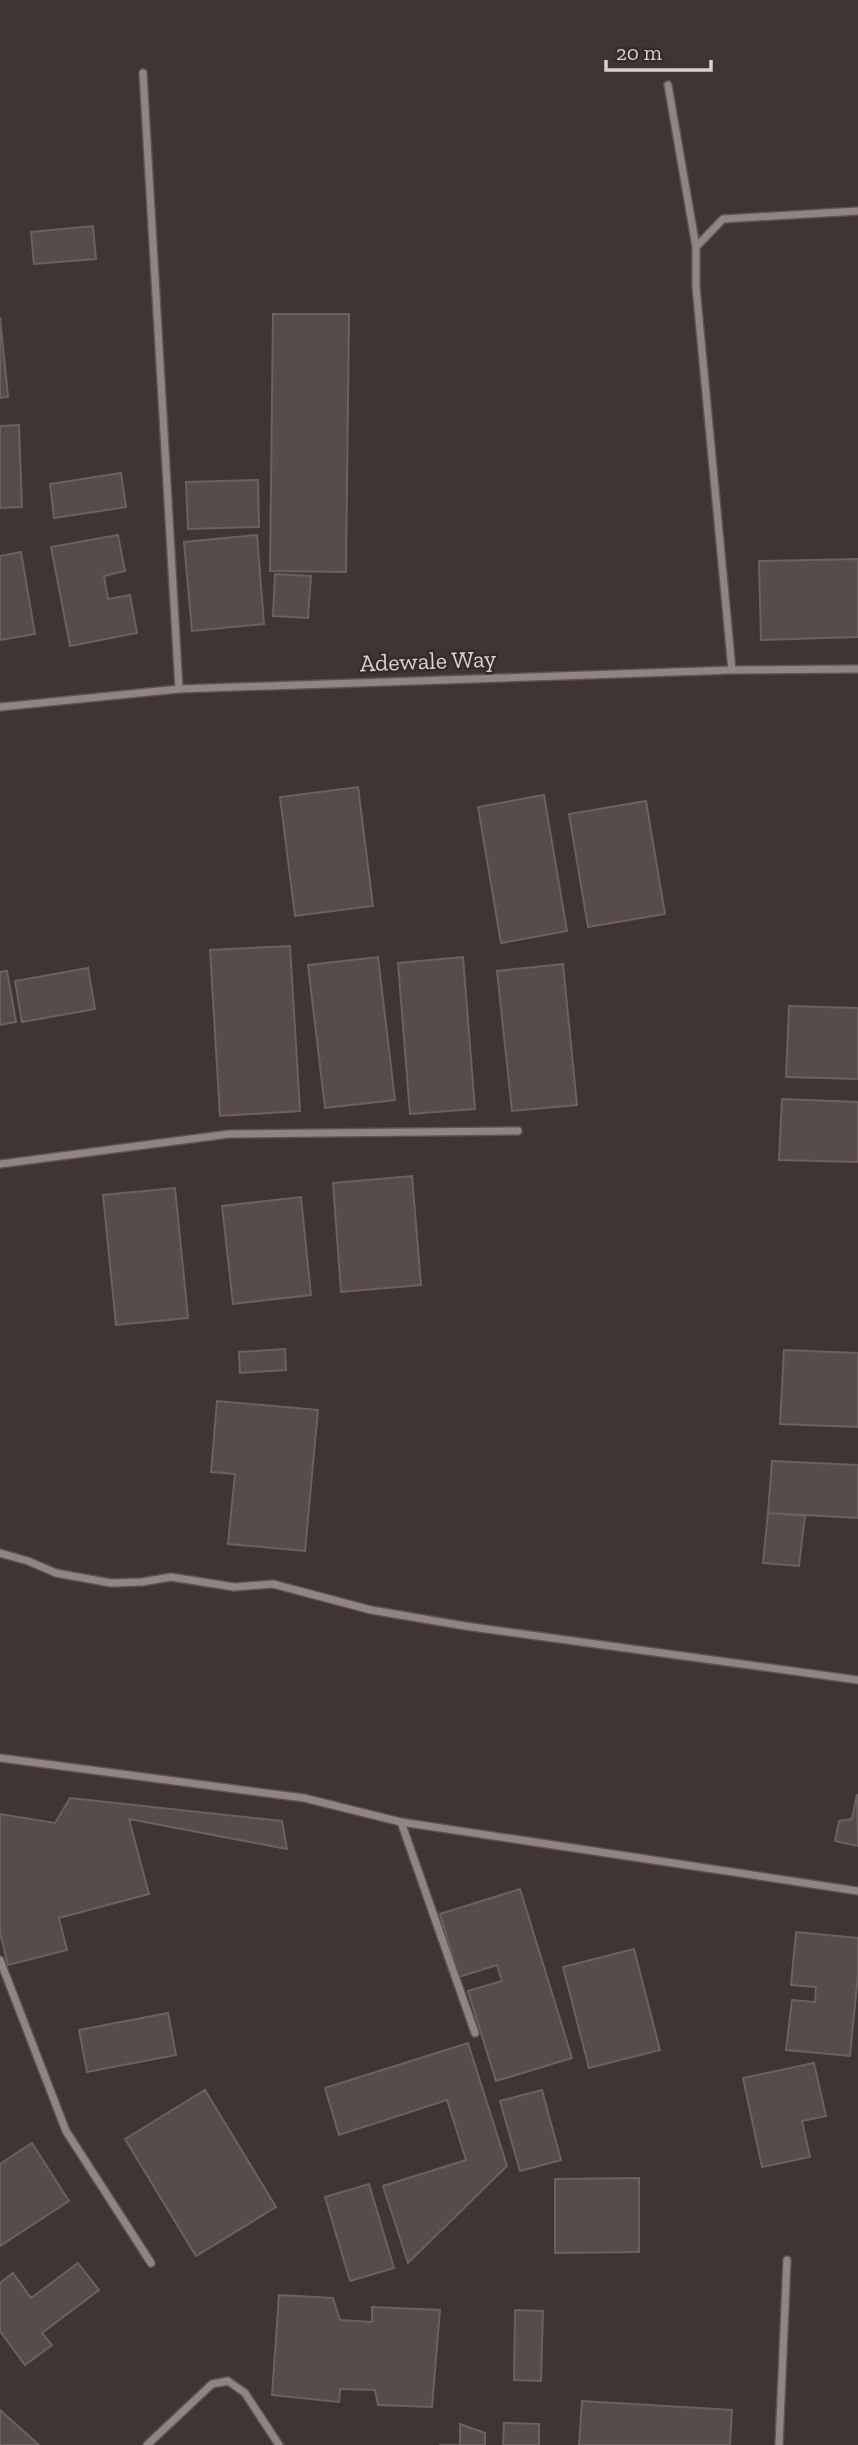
<svg xmlns="http://www.w3.org/2000/svg" width="858" height="2445" font-family="'Zilla Slab',serif">
  <rect width="100%" height="100%" fill="#3f3533"/>
  <!-- building -->
  <path fill="#574c4a" stroke="#6c615f" stroke-width="2" d="M93,226L96,259L34,264L31,232Z
    M273,314H349L346,572L270,571Z
    M0,317L8,397L0,398Z
    M19,425L22,507L0,508V426Z
    M121,473L126,507L54,518L50,484Z
    M258,480L259,527L188,529L186,482Z
    M118,535L125,571L104,576L108,599L130,595L137,633L70,646L51,547Z
    M257,535L264,624L192,631L184,542Z
    M21,552L35,634L0,640V556Z
    M858,559V637L761,640L759,561Z
    M275,574L311,576L308,618L273,616Z
    M358,787L373,906L295,916L280,797Z
    M544,795L567,931L501,943L478,807Z
    M646,801L665,914L588,927L569,814Z
    M290,946L300,1111L220,1116L210,950Z
    M378,957L395,1100L325,1108L308,965Z
    M463,957L475,1109L410,1114L398,963Z
    M563,964L577,1105L512,1111L497,971Z
    M88,968L95,1009L22,1022L15,981Z
    M7,971L16,1022L0,1025V972Z
    M789,1006L858,1008V1079L786,1077Z
    M782,1099L858,1102V1162L779,1160Z
    M412,1176L421,1285L341,1292L333,1183Z
    M175,1188L188,1318L116,1325L103,1195Z
    M301,1197L311,1295L233,1304L222,1206Z
    M285,1349L286,1370L240,1373L239,1352Z
    M784,1350L858,1353V1427L780,1424Z
    M217,1401L318,1410L305,1551L228,1544L235,1474L211,1472Z
    M772,1461L858,1465V1518L768,1513Z
    M768,1513L805,1516L799,1566L763,1563Z
    M857,1794L858,1846L835,1841L839,1821L852,1819Z
    M70,1798L282,1821L287,1849L129,1819L149,1894L59,1918L67,1950L8,1965L0,1933V1814L55,1823Z
    M520,1889L572,2058L496,2081L468,1991L502,1981L497,1965L459,1977L440,1914Z
    M796,1932L858,1938V1974L850,2056L786,2050L792,2000L815,2002L816,1987L791,1985Z
    M634,1949L660,2050L589,2068L563,1967Z
    M168,2013L176,2055L87,2072L79,2030Z
    M468,2043L507,2166L408,2263L383,2186L466,2160L447,2100L339,2135L325,2088Z
    M814,2063L826,2116L802,2121L810,2157L762,2167L743,2078Z
    M205,2090L276,2207L196,2256L125,2139Z
    M542,2090L561,2160L520,2171L500,2101Z
    M32,2143L69,2201L0,2246V2164Z
    M639,2178V2252L555,2253V2179Z
    M369,2184L394,2268L350,2281L325,2197Z
    M78,2263L99,2290L42,2333L52,2345L25,2365L0,2331V2283L13,2273L31,2298Z
    M279,2295L333,2298L340,2320L372,2322V2307L440,2310L432,2407L378,2405L375,2390L340,2389L339,2402L272,2395Z
    M515,2310L543,2311L541,2381L514,2380Z
    M582,2401L732,2410L730,2445H579Z
    M0,2410L39,2445H0Z
    M504,2423L539,2424V2445H503Z
    M460,2424L485,2433V2445H439H460Z"/>
  <g fill="none" stroke-linecap="round" stroke-linejoin="round">
    <!-- street casing -->
    <g stroke="#5b5352" stroke-width="10">
      <path id="street" d="M143,73L179,689
        M668,85L696,247
        M732,670L696,287V247L723,219L858,211
        M0,707L179,689L732,670L858,669
        M0,1164L229,1134L518,1131
        M0,1553L28,1561L56,1573L111,1583L142,1582L171,1577L234,1587L273,1584L371,1610L465,1626L858,1680
        M0,1758L304,1798L401,1822L858,1891
        M401,1822L475,2033
        M0,1960L66,2131L151,2263
        M147,2445L212,2384L228,2381L245,2393L279,2445
        M779,2445L787,2260"/>
    </g>
    <!-- street -->
    <use href="#street" stroke="#918482" stroke-width="7"/>
  </g>
  <g text-anchor="middle" stroke-width="5" stroke-linejoin="round" paint-order="stroke">
    <!-- street labels -->
    <g font-size="24" fill="#d8d2d1" stroke="#352b29">
      <text transform="translate(428 661) rotate(-2)" y="8">Adewale Way</text>
    </g>
  </g>
  <!-- scale -->
  <path d="M606 60v10h105v-10" fill="none" stroke="#d8d2d1" stroke-width="3.5"/>
  <text x="616" y="60" font-size="21" fill="#d8d2d1" stroke="#352b29" stroke-width="5" paint-order="stroke">20 m</text>
</svg>
